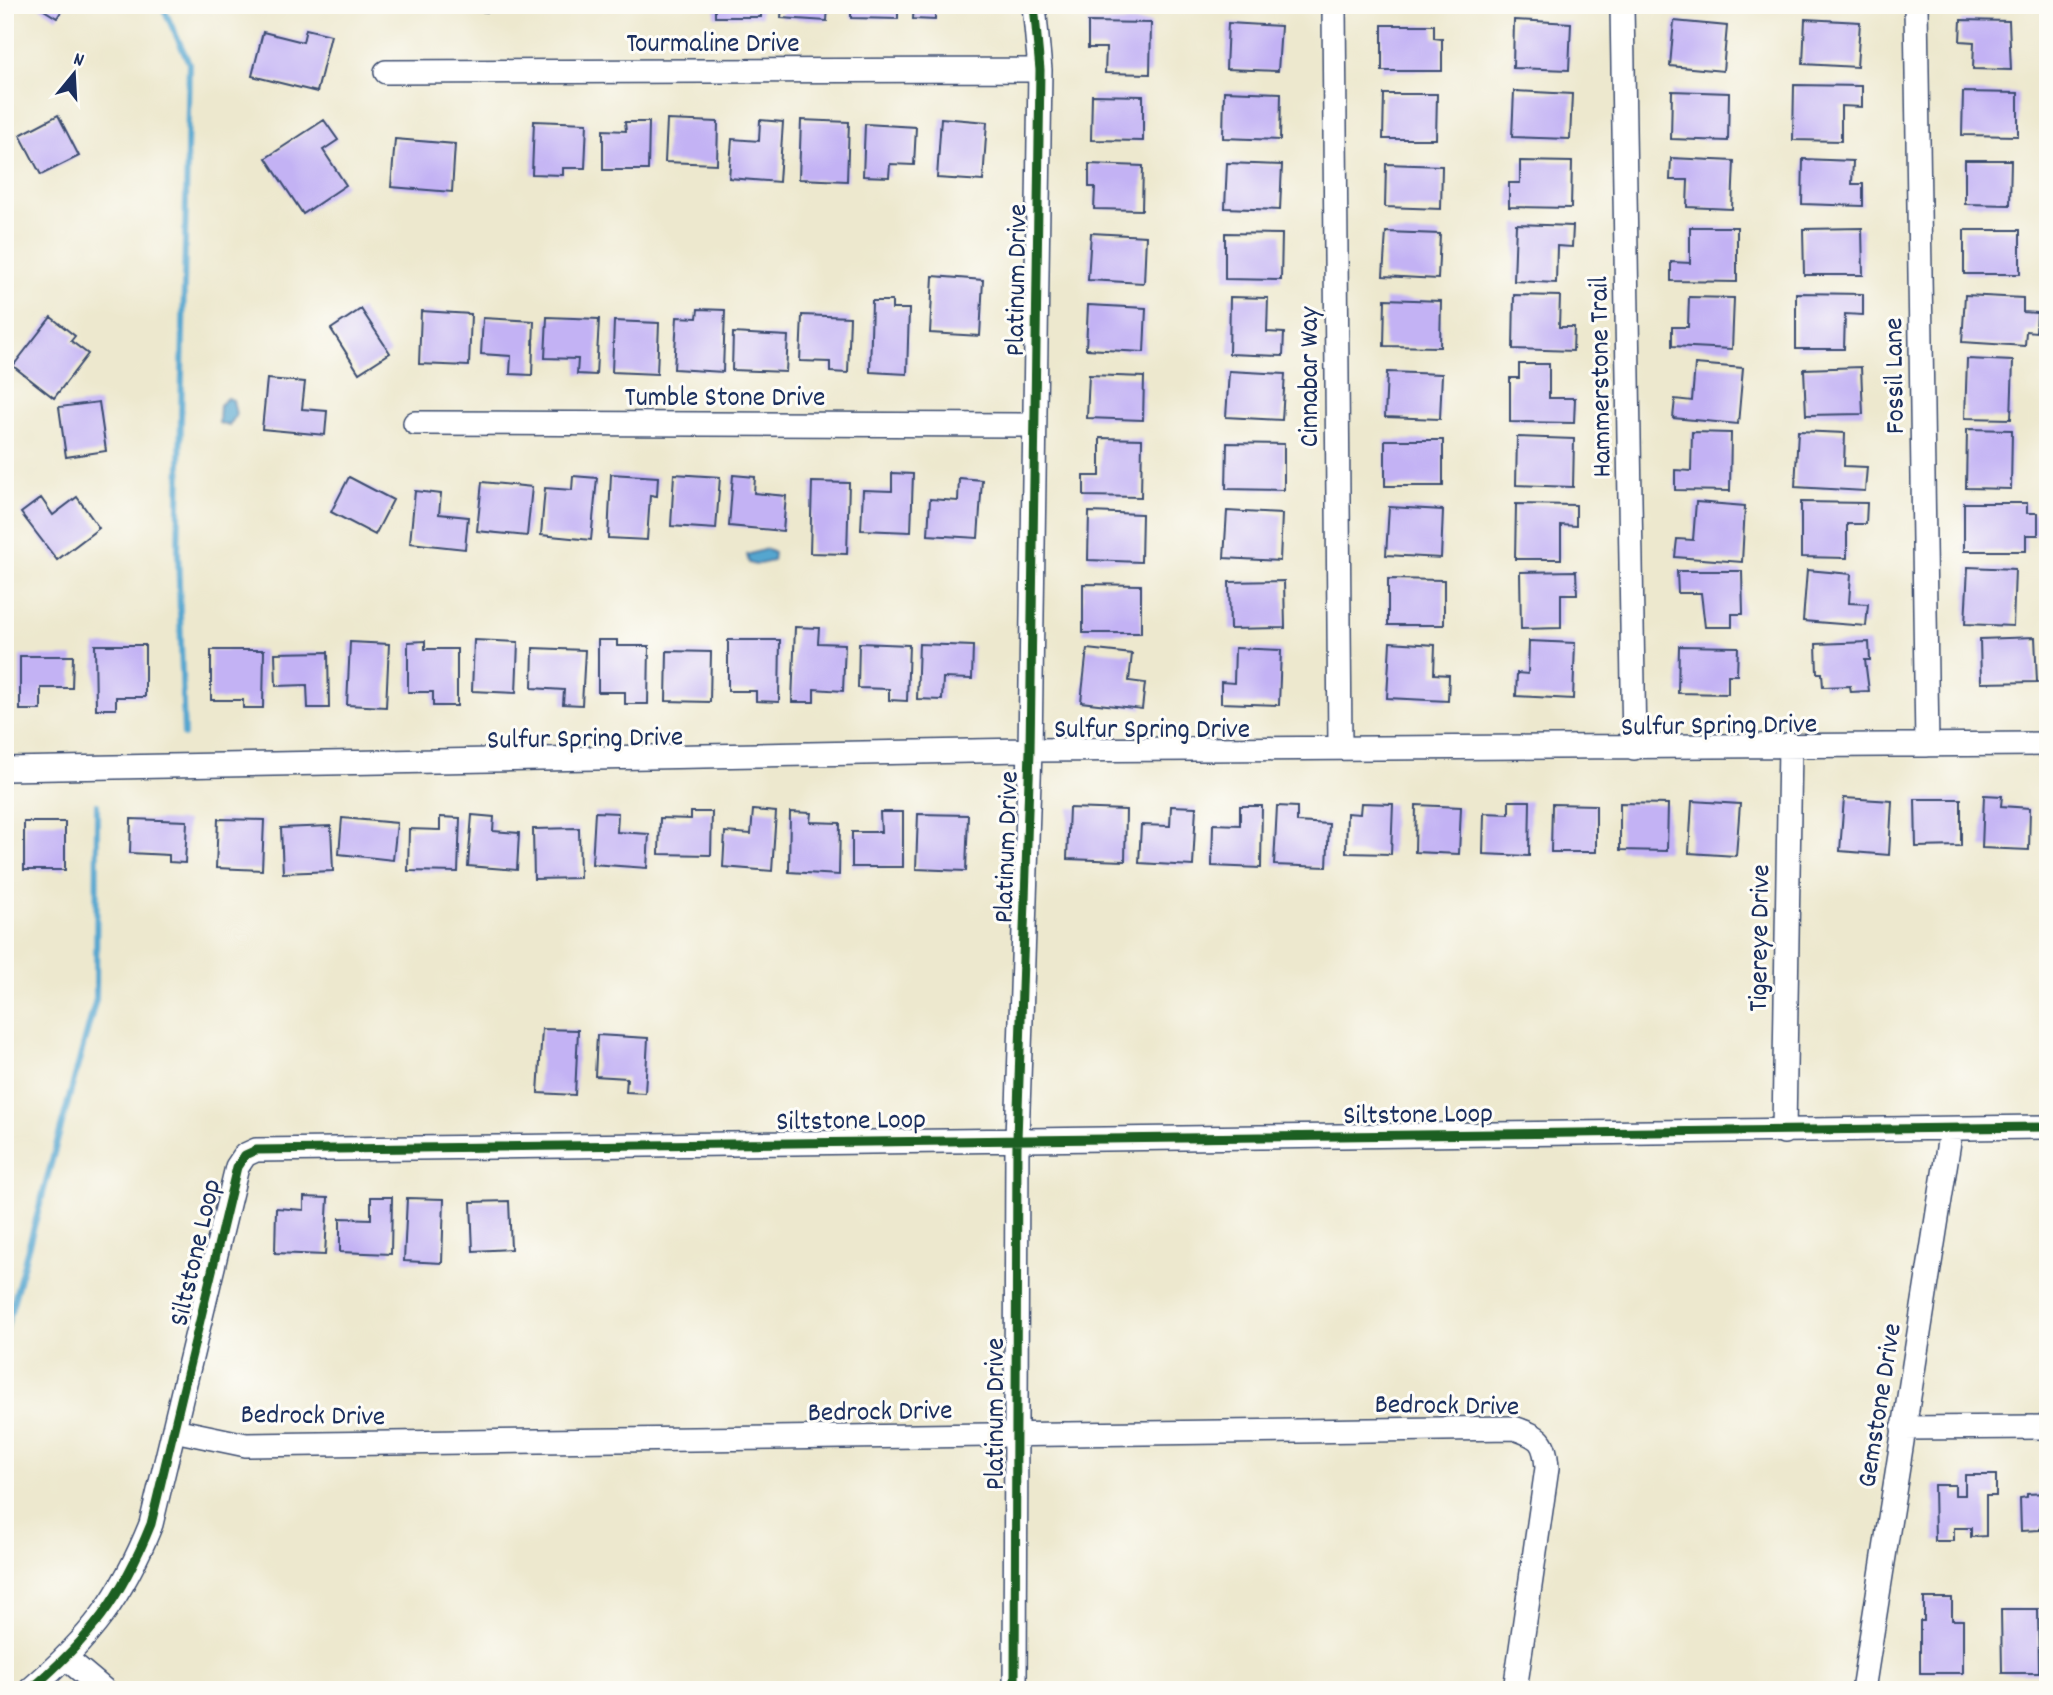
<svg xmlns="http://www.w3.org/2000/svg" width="2053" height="1695" font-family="Dekko,sans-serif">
  <rect width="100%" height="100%" fill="#fdfcf7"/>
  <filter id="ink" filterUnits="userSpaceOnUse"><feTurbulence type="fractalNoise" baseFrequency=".0143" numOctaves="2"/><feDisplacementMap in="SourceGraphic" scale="14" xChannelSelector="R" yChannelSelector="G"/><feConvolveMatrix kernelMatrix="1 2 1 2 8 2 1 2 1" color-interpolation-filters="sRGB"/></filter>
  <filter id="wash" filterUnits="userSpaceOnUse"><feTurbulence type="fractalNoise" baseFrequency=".00686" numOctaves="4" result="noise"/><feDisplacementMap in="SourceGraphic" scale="28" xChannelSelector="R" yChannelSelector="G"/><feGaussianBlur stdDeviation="1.57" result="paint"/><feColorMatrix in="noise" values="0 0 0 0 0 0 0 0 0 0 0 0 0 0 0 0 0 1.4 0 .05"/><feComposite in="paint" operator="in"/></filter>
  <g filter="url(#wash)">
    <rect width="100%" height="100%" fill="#ede8ce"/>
    <!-- water -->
    <path fill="#54a6cf" stroke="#386a96" stroke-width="2" d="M227,398L233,400L236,415L229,426L219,423L220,405Z
      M766,549L774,553L773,561L755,565L749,563L747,555Z"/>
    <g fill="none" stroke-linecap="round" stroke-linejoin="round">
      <!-- stream -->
      <path stroke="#54a6cf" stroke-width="6" d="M162,5L189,63L178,552L184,735
        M5,1333L96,999L97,805"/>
    </g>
    <g id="blocks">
      <!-- building -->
      <path fill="#c3b2f4" d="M36,5H65L57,18Z
        M431,5H488L487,12Z
        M715,5H761V17H715Z
        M782,5H828L827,21L781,18Z
        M851,5H898V19L851,18Z
        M914,5H935V20L913,19Z
        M1805,19L1860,22L1857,67L1803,64Z
        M1514,20L1571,23L1569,70L1513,68Z
        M1961,20L2009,21L2011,70L1973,69L1974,42L1960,41Z
        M1674,21L1727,26L1723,71L1670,66Z
        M1088,22L1151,23L1150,74L1105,73L1106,48H1088Z
        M1228,23L1281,26L1278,71L1226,69Z
        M1382,25H1434V38L1442,39V71H1382Z
        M306,29L331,35L317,92L252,76L263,32L303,42Z
        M1794,85L1862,86V107L1841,106V141L1793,140Z
        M1224,91L1281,93L1280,140L1223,138Z
        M1514,91L1572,94L1570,139L1512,137Z
        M1672,91L1729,93L1728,141L1671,139Z
        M1963,92L2018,93V136L1962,135Z
        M1384,94H1437L1436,139H1383Z
        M1092,95L1143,96V141L1091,140Z
        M58,115L79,156L41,175L20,135Z
        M941,118L987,122L983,181L937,178Z
        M324,120L338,140L323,150L346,185L303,214L266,158Z
        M667,120L718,122L717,164L665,162Z
        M760,120L783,122L779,182L729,178L732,139L759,141Z
        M801,120L849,122L847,181L799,179Z
        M534,121L587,123L585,168H563V175L532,174Z
        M625,122H649L648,170H603V130L626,131Z
        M865,124L916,127L914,165L890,164L889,177L863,176Z
        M395,139L455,144L452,192L391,187Z
        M1671,158L1734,161L1732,209L1687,207L1688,180H1670Z
        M1803,159L1853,161L1852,184H1863V206L1802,204Z
        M1965,160H2011L2010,205L1965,204Z
        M1520,161L1572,162L1571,208L1509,207V183H1520Z
        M1227,163L1282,165L1280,210L1225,208Z
        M1089,164L1143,166L1142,210L1094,209L1095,187H1089Z
        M1386,164L1442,166L1441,209L1385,207Z
        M1516,224L1573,226L1572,247L1557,246L1556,283L1514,281Z
        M1690,227H1737V282L1671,281V262L1690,263Z
        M1862,228L1863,275H1804L1803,229Z
        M1964,230H2020V274H1964Z
        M1386,232L1440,234L1438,279L1383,276Z
        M1091,233L1146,236L1144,283L1088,280Z
        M1225,233L1282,234L1281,280L1225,279Z
        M933,276L983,280L980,336L930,333Z
        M1796,293L1863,294V315L1845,314L1844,349H1796Z
        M1514,295L1560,296L1559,327H1574L1573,351L1513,349Z
        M1965,295L2023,298V312L2037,313L2036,332L2026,331L2025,346L1962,342Z
        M1230,297L1268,298L1267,332L1284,333L1283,356L1229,354Z
        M1689,297L1734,298L1732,349L1672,346V327H1688Z
        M1385,299L1441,301L1440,347L1384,346Z
        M872,301H892V309H909L907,374L870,372Z
        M1088,305L1146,308L1144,352L1086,349Z
        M361,309L390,353L359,373L331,329Z
        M698,309L725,310L723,372L674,369L677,317L697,318Z
        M421,311L471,314L469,366L419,364Z
        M802,315L850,317L848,373L830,372V362L800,361Z
        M51,317L75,336L71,341L88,354L54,398L13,366Z
        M547,317L599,319L596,375L577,374L578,359L545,358Z
        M483,318L534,321L532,375L510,374L511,356L481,354Z
        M614,321L659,323L657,374L612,372Z
        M733,333L788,336L786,372L732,370Z
        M1967,359L2013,361L2011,419L1965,418Z
        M1519,364H1549V398H1575L1574,423L1510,422V378H1519Z
        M1695,364L1743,368L1738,424L1673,418L1675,399L1692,401Z
        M1861,367L1863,414L1806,415L1804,369Z
        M1229,371L1285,374L1282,420L1226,417Z
        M1387,372L1442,374L1440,419L1385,417Z
        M1089,375L1144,377L1143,420L1087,418Z
        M267,379L305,382L302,409L327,411L325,435L262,429Z
        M99,402L106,451L66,457L59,407Z
        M1967,429L2012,430L2011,489L1966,488Z
        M1798,431L1845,433L1844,466L1867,467L1865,491L1795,487Z
        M1692,432L1731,433L1730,491L1675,490V470L1691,471Z
        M1517,437L1574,439L1573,487L1516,485Z
        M1100,438L1142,439L1141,497L1084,496V476H1100Z
        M1385,440H1443V486H1385Z
        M1227,443L1284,444V490L1226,489Z
        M892,473L913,474L911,532L861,530L863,490L892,491Z
        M611,474L658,477L657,496L650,495L647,540L608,538Z
        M674,474L720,477L716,529L671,526Z
        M733,475L755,477L754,493L786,496L783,531L729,526Z
        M573,476L597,478L591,540L541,535L545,488L572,490Z
        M349,477L393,500L375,535L331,512Z
        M959,478L982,480L978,538L928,535L930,499L958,501Z
        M482,482L532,487L527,536L477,531Z
        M812,482L849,483L847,554L810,553Z
        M415,491L441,494L439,514L468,517L465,549L410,543Z
        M77,497L99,528L57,560L21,513L41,498L53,515Z
        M1696,502L1745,506L1742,562L1675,557L1677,539L1693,540Z
        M1801,502L1867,503L1866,524H1847V558L1801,557Z
        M1964,503H2027V513H2038V535H2026V551H1964Z
        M1516,504L1576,505V526L1561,525V559H1515Z
        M1389,507L1443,510L1441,558L1386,555Z
        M1227,511L1282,514L1280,561L1224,558Z
        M1089,512L1142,514L1141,562L1088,560Z
        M1968,567L2015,569L2013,626L1965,624Z
        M1807,570L1851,574L1849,603L1868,604L1866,626L1803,621Z
        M1576,571L1577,594H1561V628L1521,629L1520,572Z
        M1677,571H1742L1743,614H1732V627H1705L1701,593H1678Z
        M1388,579L1444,580V625H1388Z
        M1284,581L1285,628L1230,629L1229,582Z
        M1083,584L1141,585V633H1083Z
        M795,627L819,628L818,643L845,644L843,691L814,689V702H792Z
        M2035,637L2037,682L1981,683L1980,639Z
        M474,640L518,642L516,693L472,691Z
        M598,640H617V646H649L648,704H625V692H598Z
        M728,640H780L779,702L756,701V691H728Z
        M425,641V649H457V706H433V692H408V642Z
        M1529,641L1575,643L1573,699L1516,696L1517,673L1528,674Z
        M350,642L389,644L386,707L347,705Z
        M1390,642L1435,645L1434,674L1449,675L1448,701L1387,698Z
        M1869,642L1870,660H1865L1869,691L1851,692L1850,686L1823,687L1822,673H1817L1816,644Z
        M859,643L909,645L907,701L889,700V689L858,688Z
        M919,644L973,646L972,679L943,678L942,700L917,699Z
        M95,645H145V697H116V709H96Z
        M1679,646L1738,647L1737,675H1728V694L1678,693Z
        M533,648L585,650L582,705L563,704L564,690L532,688Z
        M1235,648L1281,650L1279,705L1221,703V682L1234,683Z
        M1087,649L1132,654L1129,681L1145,683L1142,709L1081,702Z
        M211,650H264L263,708H243V700H211Z
        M667,651L711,652L710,702L666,701Z
        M328,652L329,708H308L307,685L276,686L275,653Z
        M20,656H73L72,688H41V710H20Z
        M1984,795L2002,796L2001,806L2030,808L2029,850L1982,848Z
        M1844,798L1892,801L1889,855L1840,851Z
        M1915,799H1961V846L1916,847Z
        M1509,801H1530L1529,856L1483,854L1484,813L1509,814Z
        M1692,801L1740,804L1736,856L1689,853Z
        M1361,803L1393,804L1391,854L1346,853L1347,813L1360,814Z
        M1620,803L1668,804L1667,851L1620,850Z
        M1552,804L1596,805V852H1551Z
        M1416,805L1461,807L1459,854L1415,852Z
        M1171,806L1196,807L1193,866L1139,863L1141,825L1170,826Z
        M1240,806H1262L1261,868L1212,866L1213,824L1240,825Z
        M1277,806L1297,807V822L1329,824L1327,867L1274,865Z
        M1069,808L1126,810L1125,861L1067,859Z
        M753,810L776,812L772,871L723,867L725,832L751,834Z
        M595,812L618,813L617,832L649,834L647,868L592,864Z
        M691,812H712L711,855L659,854L660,818L691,819Z
        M790,812L811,813L810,822L840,823L839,875L789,872Z
        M880,812H903V867H852V832H881Z
        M918,814L968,815L966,871L916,869Z
        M472,815L494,817L493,831L519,833L517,870L468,866Z
        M440,817L460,818L458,872L408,871L409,829L440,830Z
        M342,818L397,823L393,860L339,854Z
        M131,819L187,821L185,863L169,862V855L130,853Z
        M218,819L264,820L262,870L216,868Z
        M24,822H65V870H24Z
        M331,826L333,871L283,873L281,828Z
        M579,828L580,878L534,879L533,829Z
        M542,1029L578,1030L575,1095L538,1093Z
        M597,1035L648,1038L645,1093L626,1092L627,1078L595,1076Z
        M304,1197L328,1198L325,1255L275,1253L276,1208L304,1210Z
        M371,1197H392L391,1254L340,1252V1218L371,1219Z
        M407,1198L444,1199L442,1263L404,1261Z
        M509,1201L511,1249L473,1251L471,1202Z
        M1965,1475H1996V1496H1986V1536L1971,1537V1528H1954V1541H1935L1934,1485H1955V1495H1965Z
        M2048,1493V1526L2040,1527V1530L2021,1531L2020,1498L2027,1497V1494Z
        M1924,1598H1952V1620H1963V1673H1920V1621H1924Z
        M2001,1609H2038L2039,1673H2002Z"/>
    </g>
  </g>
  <g filter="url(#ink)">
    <use href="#blocks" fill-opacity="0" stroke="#3a4b6f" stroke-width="2"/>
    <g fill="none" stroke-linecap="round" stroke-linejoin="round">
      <!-- minor casing -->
      <g stroke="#3a4b6f" stroke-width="26">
        <path id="minor" d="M1334,5L1340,748
          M1622,5L1634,748
          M1916,5L1927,745
          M386,72L1040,70
          M415,423L1034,425
          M5,769L1030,750L2048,744
          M1784,1132L1790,744
          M1903,1428L2048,1427
          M174,1430L246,1445L1514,1428C1540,1437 1545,1440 1547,1468L1515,1690
          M66,1658L104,1690
          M30,1690C90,1638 121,1599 151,1524L237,1167L245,1155L256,1150L2048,1127
          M1015,1690L1017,1139L1030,750L1040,70L1034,5
          M1863,1690L1951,1129"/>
      </g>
      <!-- minor -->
      <use href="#minor" stroke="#fff" stroke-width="23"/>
      <!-- cycleway casing -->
      <g stroke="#fdfcf7" stroke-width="13">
        <path id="cycleway" d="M30,1690C90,1638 121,1599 151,1524L237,1167L245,1155L256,1150L2048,1127
          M1015,1690L1017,1139L1030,750L1040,70L1034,5"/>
      </g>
      <!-- cycleway -->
      <use href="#cycleway" stroke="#1b5e20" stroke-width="9"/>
    </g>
  </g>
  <g text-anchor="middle" stroke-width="6" stroke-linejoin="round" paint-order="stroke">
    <!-- street labels -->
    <g font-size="28" fill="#1b2f5e" stroke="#fdfcf7">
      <text x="713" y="51">Tourmaline Drive</text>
      <text transform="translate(1014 280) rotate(-89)" y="10">Platinum Drive</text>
      <text transform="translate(1892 376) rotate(-91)" y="10">Fossil Lane</text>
      <text transform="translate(1307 377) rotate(-90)" y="10">Cinnabar Way</text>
      <text transform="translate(1598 377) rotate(-91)" y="10">Hammerstone Trail</text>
      <text x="725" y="405">Tumble Stone Drive</text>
      <text transform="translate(1719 723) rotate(-1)" y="10">Sulfur Spring Drive</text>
      <text x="1152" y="737">Sulfur Spring Drive</text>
      <text transform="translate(585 736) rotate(-1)" y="10">Sulfur Spring Drive</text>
      <text transform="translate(1004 847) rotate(-88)" y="10">Platinum Drive</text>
      <text transform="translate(1757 938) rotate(-89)" y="10">Tigereye Drive</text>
      <text transform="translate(1418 1112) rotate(-1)" y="10">Siltstone Loop</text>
      <text transform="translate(851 1118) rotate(-1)" y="10">Siltstone Loop</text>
      <text transform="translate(193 1252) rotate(-77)" y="10">Siltstone Loop</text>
      <text transform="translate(1447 1403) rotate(1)" y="10">Bedrock Drive</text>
      <text transform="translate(1877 1405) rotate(-81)" y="10">Gemstone Drive</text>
      <text transform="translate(880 1409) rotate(-1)" y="10">Bedrock Drive</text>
      <text transform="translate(313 1413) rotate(1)" y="10">Bedrock Drive</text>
      <text transform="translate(993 1414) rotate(-90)" y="10">Platinum Drive</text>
    </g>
  </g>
  <!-- margin -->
  <rect width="2053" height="1695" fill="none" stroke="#fdfcf7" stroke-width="28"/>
  <!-- north arrow -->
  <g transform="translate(74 74) rotate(18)" stroke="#fdfcf7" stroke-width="5" paint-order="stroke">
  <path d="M0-5L12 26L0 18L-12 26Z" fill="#1b2f5e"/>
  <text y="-10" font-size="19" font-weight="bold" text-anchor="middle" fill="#1b2f5e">N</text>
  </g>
</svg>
